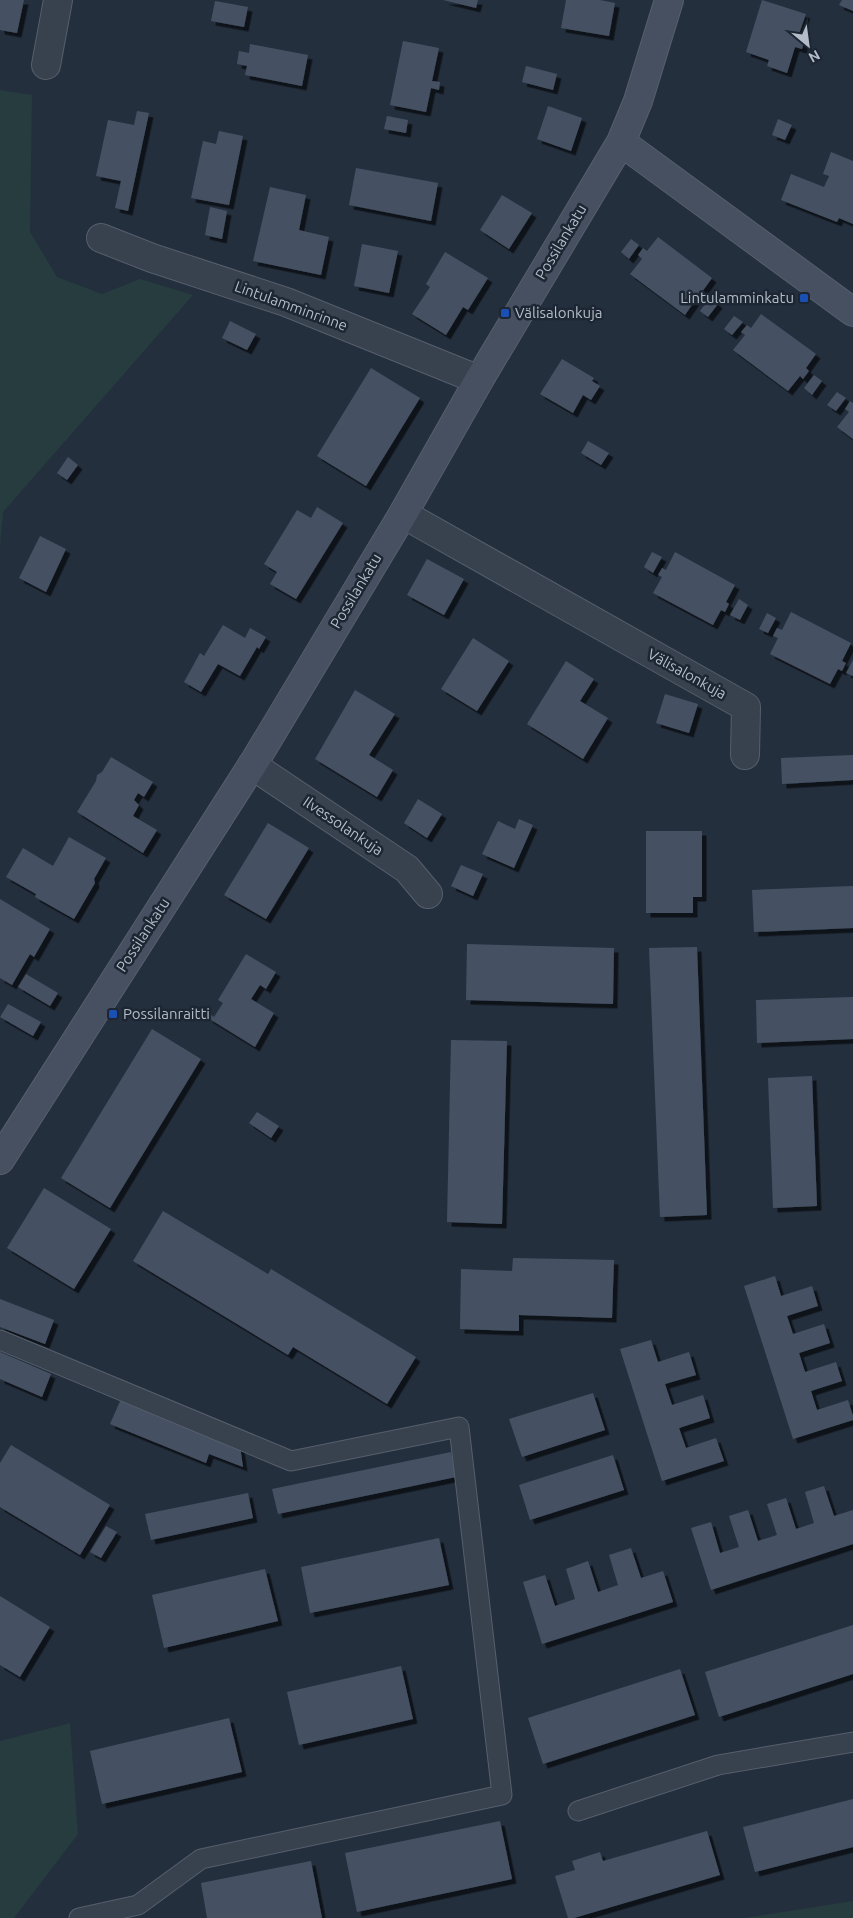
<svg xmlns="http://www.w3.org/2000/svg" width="853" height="1918" font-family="Ubuntu,sans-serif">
  <defs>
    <filter id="shadow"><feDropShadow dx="4.5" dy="4.5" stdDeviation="0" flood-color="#0009"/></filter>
  </defs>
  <rect width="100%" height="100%" fill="#242f3e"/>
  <!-- green -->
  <path fill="#263c3f" d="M0,90L32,95L30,232L57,277L102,294L140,279L193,295L3,512L0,547Z
    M70,1723L78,1834L14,1918H0V1741Z
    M853,1901V1918H745Z"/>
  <!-- building -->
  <path fill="#455162" filter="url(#shadow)" d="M0,0H24L17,33L0,30Z
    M443,0H478L476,8Z
    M566,0H600L615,3L609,36L561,28Z
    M762,0L806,14L799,34L806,37L802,49L795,47L787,73L767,66L769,60L746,52Z
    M842,0H853V11L839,5Z
    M215,1L248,7L244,27L211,21Z
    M403,41L439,48L432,81L440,82L439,90L431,88L426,112L390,105Z
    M250,44L308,55L302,86L245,75L247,66L237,64L239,51L249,53Z
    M526,66L557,74L553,90L522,82Z
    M548,106L582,118L571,151L537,139Z
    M137,111L149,113L128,211L115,208L121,181L96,176L108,120L134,125Z
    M387,116L408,120L406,133L384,129Z
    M778,119L792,125L785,140L772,135Z
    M219,131L243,136L229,205L191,198L203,141L216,144Z
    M831,152L853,161V224L839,218L837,222L781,200L791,174L824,187L829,176L823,174Z
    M356,168L438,183L431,221L349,205Z
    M270,187L306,195L299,230L329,237L321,275L253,261Z
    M502,195L532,213L509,249L480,230Z
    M210,207L227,211L222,239L205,235Z
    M658,237L712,278L702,292L706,295L701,302L696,299L685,315L630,274L642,259L638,255L643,248L647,251Z
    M631,239L639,245L629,259L621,252Z
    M362,244L398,251L389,293L354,286Z
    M445,252L488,278L468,310L463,307L446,335L412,314L430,287L426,284Z
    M710,297L718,304L708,317L700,311Z
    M761,314L816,354L806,368L809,371L803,379L800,376L788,391L733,350L745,335L741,332L747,325L751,328Z
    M734,316L743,322L732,335L724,329Z
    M230,321L256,334L247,350L222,338Z
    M562,359L594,378L592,381L600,386L591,400L583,395L573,413L540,394Z
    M371,368L420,398L366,486L317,456Z
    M814,375L822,381L812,395L804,388Z
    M837,392L846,398L836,411L827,405Z
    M850,401L853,403V439L837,427L849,412L845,409Z
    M588,441L609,453L601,465L581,453Z
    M68,457L78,465L67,480L57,473Z
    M317,507L343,523L296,599L270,584L277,572L264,564L297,510L311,518Z
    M40,536L66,549L46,592L19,578Z
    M652,552L662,557L653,573L644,567Z
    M675,552L735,585L726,602L729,604L725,612L721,610L713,625L653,593L662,577L658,575L662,568L666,570Z
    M427,559L464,579L444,615L407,595Z
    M739,599L748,605L740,620L730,615Z
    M791,612L851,643L842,661L846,663L842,671L838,669L830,684L770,654L778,638L773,636L777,628L782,630Z
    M767,613L776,618L768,633L759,629Z
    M223,625L245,638L250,628L266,637L259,649L257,647L240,676L218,664L201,692L184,682L200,653L204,656Z
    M473,638L509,661L477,711L441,689Z
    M853,660V676L846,673Z
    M566,661L594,679L580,701L608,718L583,759L527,724Z
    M355,690L395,714L369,755L393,770L377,797L315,759Z
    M665,694L698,704L689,733L656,723Z
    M853,755V780L782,784L781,758Z
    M111,757L153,782L144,797L138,793L134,800L139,805L133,816L157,830L143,853L77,812L96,781L97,775L102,772Z
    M418,799L442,814L427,838L404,823Z
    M519,819L533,825L514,868L482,854L498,821L515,829Z
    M268,823L309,848L266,919L224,895Z
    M646,831H702V897H693V913H646Z
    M69,837L106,858L94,879L95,883L74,919L35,897L36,894L6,877L23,848L53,866Z
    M461,865L483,874L473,896L451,886Z
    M853,886V928L754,932L752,890Z
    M0,899L50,929L34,957L30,954L12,985L0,978Z
    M467,944L614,948L613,1004L466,1000Z
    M697,947L707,1215L660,1217L649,948Z
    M246,954L276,972L266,989L260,985L251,999L274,1013L255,1047L208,1018L210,1014L214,1017L223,1003L218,1000Z
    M26,974L58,993L50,1006L18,987Z
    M853,997V1039L757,1043L756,1000Z
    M8,1004L41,1022L33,1036L0,1017Z
    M152,1029L201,1059L110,1208L61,1178Z
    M451,1040L507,1041L502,1224L447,1222Z
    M812,1076L817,1206L773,1208L768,1078Z
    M257,1112L279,1126L271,1138L249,1123Z
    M44,1188L111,1229L74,1289L7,1248Z
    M163,1211L268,1274L271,1269L416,1357L387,1404L293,1347L288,1355L133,1261Z
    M513,1258L614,1260L612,1318L519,1315V1331L460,1329L461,1269L512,1271Z
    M775,1276L781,1296L812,1286L818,1306L787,1316L793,1334L824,1324L830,1343L799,1353L805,1372L836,1362L842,1381L811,1391L817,1410L848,1400L853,1416V1420L793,1439L744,1286Z
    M0,1299L54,1320L45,1344L0,1327Z
    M651,1340L658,1362L689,1352L696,1375L665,1384L672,1405L703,1395L710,1418L679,1428L686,1448L716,1438L724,1461L662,1481L620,1349Z
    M0,1352L51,1374L42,1397L0,1379Z
    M593,1393L605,1430L522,1457L509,1419Z
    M121,1399L240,1446L243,1467L209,1454L206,1463L110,1424Z
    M11,1445L110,1505L80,1555L0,1507V1463Z
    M451,1452L456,1477L278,1514L272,1489Z
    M613,1455L624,1490L530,1520L519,1485Z
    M824,1486L834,1516L853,1510V1544L711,1590L691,1528L711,1522L720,1553L739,1547L729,1516L748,1510L758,1541L777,1535L767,1504L786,1498L796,1529L814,1523L805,1492Z
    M248,1493L253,1518L151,1540L145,1514Z
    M106,1526L117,1532L101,1558L90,1552Z
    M439,1538L449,1585L310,1613L301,1567Z
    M631,1548L641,1578L663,1571L673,1602L542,1644L523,1582L545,1575L555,1606L575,1599L566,1569L588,1561L598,1592L618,1585L609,1555Z
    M265,1569L278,1621L164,1648L152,1595Z
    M0,1596L50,1627L20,1677L0,1665Z
    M853,1625V1674L719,1717L705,1672Z
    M401,1666L413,1719L299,1745L287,1692Z
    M680,1669L695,1715L543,1764L528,1718Z
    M229,1718L242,1772L102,1804L90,1751Z
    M853,1799V1847L755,1872L743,1827Z
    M500,1821L512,1879L357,1912L345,1853Z
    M707,1831L720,1875L574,1918H568L555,1876L575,1870L572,1861L600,1852L603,1861Z
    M311,1861L322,1918H207L201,1883Z"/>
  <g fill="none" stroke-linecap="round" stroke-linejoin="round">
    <!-- lane casing -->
    <g stroke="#565f6c" stroke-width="21">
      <path id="lane" d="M0,1340L291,1461L459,1427L502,1795L201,1859L138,1905L79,1918
        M578,1811L718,1765L853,1742"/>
    </g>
    <!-- street casing -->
    <g stroke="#565f6c" stroke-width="30">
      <path id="street" d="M46,65L58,0
        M101,238L152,258L286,302L479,380
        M403,514L746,707L745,755
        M252,765L407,869L428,894"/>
    </g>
    <!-- secondary casing -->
    <g stroke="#565f6c" stroke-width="30">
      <path id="secondary" d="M621,142L853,312
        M0,1160L256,759L403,514L479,380L621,142L638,101L669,0"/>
    </g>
    <!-- lane -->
    <use href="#lane" stroke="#38414e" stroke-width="19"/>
    <!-- street -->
    <use href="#street" stroke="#38414e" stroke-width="28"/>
    <!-- secondary -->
    <use href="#secondary" stroke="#465061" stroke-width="28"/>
  </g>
  <!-- markers -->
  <g fill="#1a4fb4" stroke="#1d2633" stroke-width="2">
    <rect x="799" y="293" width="10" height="10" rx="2.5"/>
    <rect x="500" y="308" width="10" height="10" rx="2.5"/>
    <rect x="108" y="1009" width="10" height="10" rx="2.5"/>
  </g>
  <g text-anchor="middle" stroke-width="5" stroke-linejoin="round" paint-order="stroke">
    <!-- street labels -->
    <g font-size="15" fill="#b4bcc9" stroke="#1d2633">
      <text transform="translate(561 242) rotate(-59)" y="5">Possilankatu</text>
      <text transform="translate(291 306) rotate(20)" y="5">Lintulamminrinne</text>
      <text transform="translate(356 591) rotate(-59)" y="5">Possilankatu</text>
      <text transform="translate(687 674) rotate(29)" y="5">Välisalonkuja</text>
      <text transform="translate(343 826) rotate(34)" y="5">Ilvessolankuja</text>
      <text transform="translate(143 935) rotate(-57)" y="5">Possilankatu</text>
    </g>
    <!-- poi labels -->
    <g font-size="15" fill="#b4bcc9" stroke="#1d2633" text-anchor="start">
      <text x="794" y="303" text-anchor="end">Lintulamminkatu</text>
      <text x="515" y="318">Välisalonkuja</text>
      <text x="123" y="1019">Possilanraitti</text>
    </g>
  </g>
  <!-- north arrow -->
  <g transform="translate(808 45) rotate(151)" stroke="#1d2633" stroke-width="4" paint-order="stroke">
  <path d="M0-4L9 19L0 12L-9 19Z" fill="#b4bcc9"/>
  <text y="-8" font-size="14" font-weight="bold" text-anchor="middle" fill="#b4bcc9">N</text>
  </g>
</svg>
